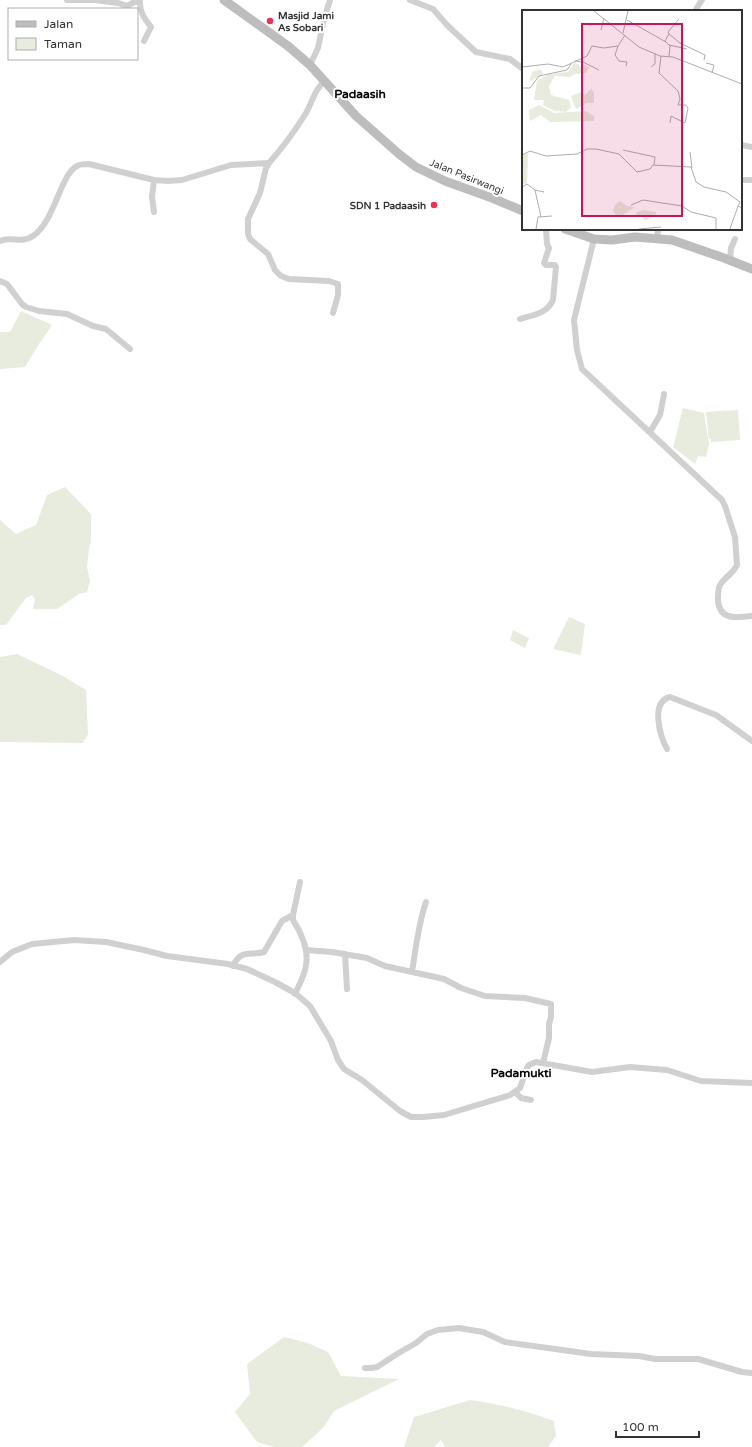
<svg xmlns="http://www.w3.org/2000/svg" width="752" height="1447" font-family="'Varela Round',sans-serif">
  <rect width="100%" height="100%" fill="#fff"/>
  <!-- green -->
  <path fill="#e7ecde" d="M21,311L52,325L39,344L25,367L0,369V332H10Z
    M683,408L704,413L709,444L706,457L698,456L695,464L673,447Z
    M738,410L740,440L711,442V439H709L706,412Z
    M65,487L91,514V542L89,548L87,567L90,581L87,592L79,594L57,609H33L35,599L32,595L26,598L6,625H0V520L16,534L36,525L47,495Z
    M569,617L585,624L581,655L553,649Z
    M513,630L529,638L525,648L510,640Z
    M17,654L61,675L86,690L88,734L83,743L0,742V657Z
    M284,1337L308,1343L328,1352L341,1376L399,1379L334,1411L324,1427L302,1447H274L257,1442L235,1412L250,1394L247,1364Z
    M470,1400C500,1404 527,1411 554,1421L556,1436L548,1447H445L441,1440L434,1447H404L414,1417Z"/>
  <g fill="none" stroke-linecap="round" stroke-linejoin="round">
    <!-- street -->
    <path stroke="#d0d0d0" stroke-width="6" d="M67,0H95L118,3L127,6L138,0
      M140,0C139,11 144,18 151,27L144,41
      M410,0L433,9L447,25L476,52L510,59L523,69
      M695,11L702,0
      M310,65L318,48L324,19L330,0
      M741,145L752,147
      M269,163L266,168L260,193L248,219V234L250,239L268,254L275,270L281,276L289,279L329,281L338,284V295L333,313
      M154,180L152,197L154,212
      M741,180H752
      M656,238L659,229
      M594,239L574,320L577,350L582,369L722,500L725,506L735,537L737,565C733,574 723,578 719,587C718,591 718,596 718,600C719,620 736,618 752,616
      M0,241C11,236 22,244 33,236C55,221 60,175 77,166C80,164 85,164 89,164L154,180L168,181L182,180L231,165L269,163C283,147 295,131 306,113C313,101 314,90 325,81
      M730,260L731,248L735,239
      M0,281L7,284L22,304L26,307L39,311L67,314L93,326L106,329L130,349
      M520,319C532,315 547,314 553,300L556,267L555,265H546L544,263L549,248L547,244L546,229
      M650,432L660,415L664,394
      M667,749C660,736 650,702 670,697L716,715L752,741
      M306,950L332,952L367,958L385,966L444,979L461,988L485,996L525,998L551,1004V1017L549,1024V1038L543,1063
      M345,954L347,989
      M0,962L12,952L32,944L74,940L106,942L144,950L167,956L228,964L247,969L275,982L295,993L310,1006L331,1041L338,1060L344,1069L362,1080L400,1111L411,1117H423L444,1115L510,1095L520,1088L527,1068L529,1065L536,1062L592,1072L630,1067L667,1070L701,1081L752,1083
      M233,966C241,949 249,956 264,952L282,921L293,915
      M412,972C416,948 418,925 426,902
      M295,994C299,985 305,975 306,965C309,950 301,932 293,920V915L300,882
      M515,1092L521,1098L531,1100
      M365,1368H371L377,1367L397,1354L416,1343L427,1334L438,1330L459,1328L483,1332L505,1342L591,1354L639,1356L655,1359H698L742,1372L752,1373"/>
    <!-- secondary -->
    <path stroke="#bdbdbd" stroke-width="9" d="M224,0L288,46L310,65L356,116L399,154L416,167L445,181L492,198L523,211
      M565,229L594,239L612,240L635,237L672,240L724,258L752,269"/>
  </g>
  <!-- markers -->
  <g fill="#ea3454" stroke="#fff" stroke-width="1.5">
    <circle cx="270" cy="21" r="4"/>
    <circle cx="434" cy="205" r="4"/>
  </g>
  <g text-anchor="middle" stroke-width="4" stroke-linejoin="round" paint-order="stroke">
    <!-- poi labels -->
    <g font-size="10" font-weight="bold" fill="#333" stroke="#fff" text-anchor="start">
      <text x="278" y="19">Masjid Jami<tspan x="278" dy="12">As Sobari</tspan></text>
      <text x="426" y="209" text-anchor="end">SDN 1 Padaasih</text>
    </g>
    <!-- street labels -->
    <g font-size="10" fill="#333" stroke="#fff">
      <text transform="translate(467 176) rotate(22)" y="4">Jalan Pasirwangi</text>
    </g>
    <!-- quarter labels -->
    <g font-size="12" font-weight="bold" fill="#000" stroke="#fff">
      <text x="360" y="98">Padaasih</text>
      <text x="521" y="1077">Padamukti</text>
    </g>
  </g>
  <!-- overview -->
  <g transform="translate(522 10)">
    <rect width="220" height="220" fill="#fff"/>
    <path d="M53,52L60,58L63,55L67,57L64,63L53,64L48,67L33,66L27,76L29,85L47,90L49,97L44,102L33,101L21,95L22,90H12L15,71L27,64L46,62ZM19,59L21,64L7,72L10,62ZM69,79L72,82V93H64L54,99L49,86L59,82L63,85ZM17,95L32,103L63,101L72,106V111L28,112L19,105L8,111L7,100ZM6,143L5,173L1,174L0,145ZM98,191L105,196L113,197L99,206L94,205L91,201L93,195ZM122,200L134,202V204L123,211L119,205L113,207L115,202Z" fill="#e7ecde"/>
    <path fill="none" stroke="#adadad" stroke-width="1" d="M72,1L117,37L138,46L151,47L220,74M105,10L144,32M79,20L82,8M101,23L106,1M147,24L158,33L183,45L182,50M147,35L165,39M96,36L93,45L97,51L105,52L104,56M139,46L137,63L156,81L158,89L156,95H164L166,98L163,113L149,106L148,113M147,46L148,36L143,31L147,24L146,22L157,9M53,51L61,52L77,60M184,53L192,55L190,63M0,57L26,54L41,57L65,46L70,36L82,38L96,36L103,25M129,57L133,54V43M0,78H8L17,66L45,60L49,54M101,140L133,147L132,155M168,142L170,158M0,145L8,141L24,146L55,144L65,139H74L97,144L115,162L128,159L131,155L169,157L174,172L182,177L204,182L218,192L216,196L220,198M0,177L5,174L13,180L22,182M13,180L19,207M109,195L121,190L160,196L169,202L194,208V219M14,219L16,207L30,206M117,219L139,217M208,219L216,196"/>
    <path fill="#c2185b" fill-opacity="0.15" stroke="#c2185b" stroke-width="2" d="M60,14H160V206H60Z"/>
    <rect width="220" height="220" fill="none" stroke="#333" stroke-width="2"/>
  </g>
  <!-- legend -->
  <rect x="8" y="8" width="130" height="52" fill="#ffffff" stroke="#adadad"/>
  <rect x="16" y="21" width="20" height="6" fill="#bdbdbd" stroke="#adadad"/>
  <text x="44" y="28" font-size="12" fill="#333333">Jalan</text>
  <rect x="16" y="38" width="20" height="12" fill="#e7ecde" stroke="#adadad"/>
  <text x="44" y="48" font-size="12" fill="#333333">Taman</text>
  <!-- scale -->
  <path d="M616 1431v6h83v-6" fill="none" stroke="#333333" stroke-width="2"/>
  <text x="622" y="1431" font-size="12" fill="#333333" stroke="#ffffff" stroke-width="3" paint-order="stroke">100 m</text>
</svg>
